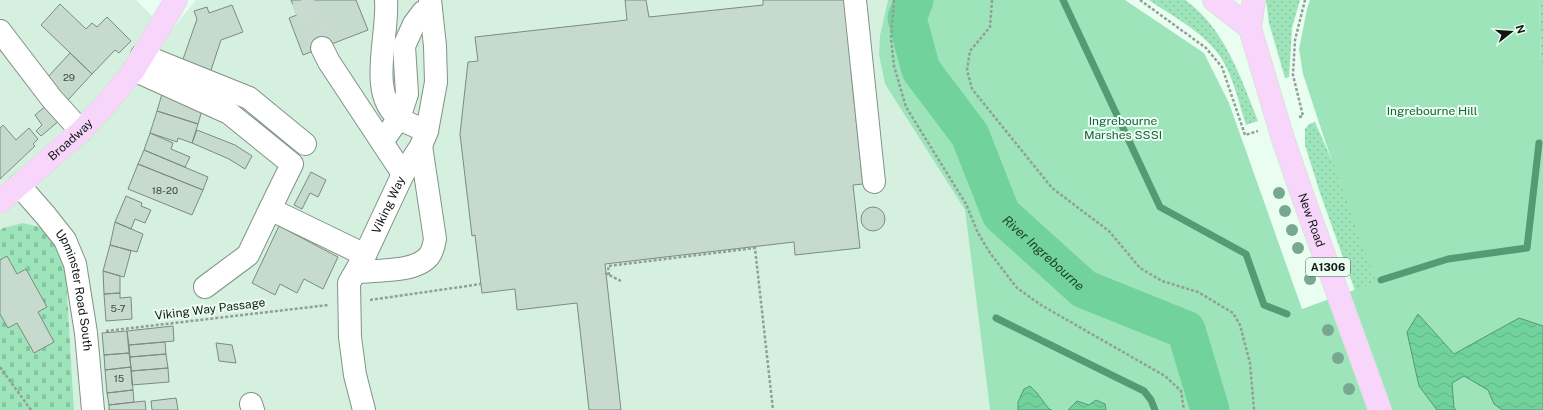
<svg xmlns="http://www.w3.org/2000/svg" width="1543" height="410" font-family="'Public Sans',sans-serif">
  <defs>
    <pattern id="grass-dots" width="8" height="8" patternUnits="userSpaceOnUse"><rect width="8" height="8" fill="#9de4ba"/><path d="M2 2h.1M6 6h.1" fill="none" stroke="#86c39f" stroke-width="1.8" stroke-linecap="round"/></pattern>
    <pattern id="cemetery-stones" width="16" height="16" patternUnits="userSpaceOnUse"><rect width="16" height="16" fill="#9de4ba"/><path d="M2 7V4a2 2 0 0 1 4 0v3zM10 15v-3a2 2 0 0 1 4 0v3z" fill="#86c39f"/></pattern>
    <pattern id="water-waves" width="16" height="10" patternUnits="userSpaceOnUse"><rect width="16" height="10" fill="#71d29c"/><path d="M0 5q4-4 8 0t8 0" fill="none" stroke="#61b486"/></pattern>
  </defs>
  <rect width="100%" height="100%" fill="#eafdf1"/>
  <!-- built -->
  <path fill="#d6f0e0" d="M0,0H136L169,33L196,0H888L880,35L879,55L885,84L965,210L990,410H74L65,260L3,228L0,230Z"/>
  <!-- grass -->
  <path fill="url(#grass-dots)" d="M1149,0H1185C1224,27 1241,78 1258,121L1246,125C1239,104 1234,80 1223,61C1207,34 1174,17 1149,0Z
    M1266,0H1300L1292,28L1289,77L1285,78L1269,23Z
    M1539,0H1543V63L1541,62Z
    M1315,122L1334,165L1423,410H1398L1320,193L1305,145V129L1309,124Z"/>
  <!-- cemetery -->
  <path fill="url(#cemetery-stones)" d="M23,223L43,228L58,241L65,260L74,410H0V230L3,228Z"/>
  <!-- park -->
  <path fill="#9de4ba" d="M888,0H1125L1204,53L1229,103L1302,309L1376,282L1326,144L1303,74L1299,49L1307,9L1310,0H1539L1541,61L1543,63V410H990L965,210L885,84L879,55L880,35Z"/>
  <!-- water -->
  <path fill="url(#water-waves)" stroke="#549a73" d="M1418,314L1454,354L1519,318L1543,326V410H1502L1494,404L1488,390L1464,376L1452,383L1454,408L1456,410H1437L1419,386L1407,332Z
    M1030,386L1037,393L1049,409L1052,410H1018V402L1024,389Z
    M1096,400L1105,404L1106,410H1068L1077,401L1089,405Z"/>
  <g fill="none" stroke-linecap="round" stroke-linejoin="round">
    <!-- stream -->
    <path stroke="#549a73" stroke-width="7" d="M1063,0L1160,207L1246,254L1264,305L1287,314
      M1381,280L1448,259L1527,248L1539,143
      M996,318L1144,391L1151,400L1155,410"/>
    <!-- river -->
    <path stroke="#71d29c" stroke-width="39" id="s1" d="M914,0L907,18L921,70L970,135L1001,214L1084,289L1186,330L1210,410"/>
  </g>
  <!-- building -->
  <path fill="#c7dace" stroke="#7b8c82" d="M291,0H356L368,30L303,55L289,18L297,15Z
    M625,0H646L649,17L763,5V0H847L856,71L851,72L863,184L853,185L860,248L795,255L794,242L605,264L621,410H589L577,303L517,310L515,289L482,293L475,235L472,236L460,134L468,62L478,61L475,37L627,20Z
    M60,4L86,29L92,23L97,27L107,17L131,41L119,53L115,50L92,74L41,25Z
    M232,5L243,32L221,40L209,76L181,65L197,19L194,11L207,7L209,13Z
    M70,53L92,74L68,100L46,79Z
    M162,94L202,110L198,124L157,111Z
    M47,105L60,120L41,136L36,131L42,125L35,115Z
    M157,111L198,124L192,143L178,138L177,142L150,133Z
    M3,125L16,140L29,128L38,139L33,144L35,146L0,179V128Z
    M197,130L235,145L252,156L245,169L229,159L192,143Z
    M150,133L173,143L171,149L190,157L185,167L144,150Z
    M144,150L208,177L203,190L138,164Z
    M138,164L203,190L192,215L128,189Z
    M311,172L326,180L318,197L310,193L302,209L294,205Z
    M126,196L142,203L141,206L151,210L145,223L135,219L131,229L115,222Z
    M861 219a12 12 0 1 1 24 0a12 12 0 1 1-24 0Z
    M115,222L143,234L137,252L110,245Z
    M279,226L338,257L323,289L304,279L297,293L280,284L275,295L252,283Z
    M110,245L131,251L124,277L103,271Z
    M7,256L17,274L26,269L47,307L38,312L54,342L34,353L17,323L8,328L0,314V260Z
    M103,271L120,276V293L104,294Z
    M120,293V298L131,297L132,319L106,321L104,294Z
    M173,326L174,341L129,345L127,331Z
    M127,331L129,353L104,355L102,333Z
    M165,342L166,354L130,357L129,345Z
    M216,343L232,345L236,363L219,361Z
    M129,353L131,367L105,370L104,355Z
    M166,354L168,368L131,371L130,357Z
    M131,367L133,390L107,393L105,370Z
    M168,368L169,382L132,385L131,371Z
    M133,390L134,402L109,405L107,393Z
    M176,398L178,410H152L151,401Z
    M145,401L146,410H109V405Z"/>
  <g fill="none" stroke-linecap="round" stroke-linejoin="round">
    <!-- minor-tunnel -->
    <path stroke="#c9dad0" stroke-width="22" stroke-dasharray="22 11" stroke-linecap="butt" d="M302,0L322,48"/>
    <!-- minor casing -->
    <g stroke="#819287" stroke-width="24">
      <g id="minor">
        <path d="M386,0C389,35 367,94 399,118C407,124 419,127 427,131"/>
        <path d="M855,0L874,182"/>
        <path d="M0,31L52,99L81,131"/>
        <path d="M322,48L329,62L403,174"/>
        <path d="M142,55L249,98L305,144"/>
        <path d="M134,70L229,113L292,164L270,209"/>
        <path d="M382,142L399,118L407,94L404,46L414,24L423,12L431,9"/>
        <path id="s2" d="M19,185L46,216L65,240L75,264L86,333L93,410"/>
        <path d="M356,272C376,270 415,273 429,256C433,251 434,245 435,239L421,146"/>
        <path d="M205,287L248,255L270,209L365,255"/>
        <path d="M251,404L253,410"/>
        <path id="s3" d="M364,410L355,375L350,337L349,283L365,255L403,174L421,146L427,131L436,82L435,46L430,0"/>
      </g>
    </g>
    <!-- major casing -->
    <g stroke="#dedfde" stroke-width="24">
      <g id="major">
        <path d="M1214,0L1250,28"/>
        <path id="s4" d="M1254,0L1250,28L1283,139L1303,197L1380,410"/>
        <path id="s5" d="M0,202L81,131L107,103L134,70L176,0"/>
      </g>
    </g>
    <!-- path -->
    <path stroke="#919f96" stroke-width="2.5" stroke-dasharray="3 2" stroke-linecap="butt" d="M894,0L891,38L894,66L906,107L966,204L978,233L990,253L1017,288L1041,305L1165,376L1181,391L1184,410
      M992,0L990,27L970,51L967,70L972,89L1052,188L1109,231L1140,268L1162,281L1198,292L1233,313L1240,325L1250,363L1254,410
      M1140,0L1206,48L1222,67L1245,135L1258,131
      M1299,117L1303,116L1293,75L1295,40L1305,0
      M605,273L621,281
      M609,275L608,266L755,248L773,410
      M370,300L481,284
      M106,331L328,305
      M0,367L31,410"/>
    <!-- minor -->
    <use href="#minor" stroke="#fff" stroke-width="22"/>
    <!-- major -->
    <use href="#major" stroke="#f8d6fc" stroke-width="22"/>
  </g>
  <!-- trees -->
  <g fill="#78a88f">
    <circle cx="1279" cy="193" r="6"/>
    <circle cx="1285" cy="211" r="6"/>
    <circle cx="1292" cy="230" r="6"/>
    <circle cx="1298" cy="248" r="6"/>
    <circle cx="1310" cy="279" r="6"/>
    <circle cx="1328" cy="330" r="6"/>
    <circle cx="1338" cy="358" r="6"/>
    <circle cx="1349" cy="389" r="6"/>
  </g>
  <g text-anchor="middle" stroke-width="4" stroke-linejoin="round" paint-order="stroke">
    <!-- number labels -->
    <g font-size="10" fill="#3e4842">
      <text x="69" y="81">29</text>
      <text x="165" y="194">18-20</text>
      <text x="118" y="312">5-7</text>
      <text x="119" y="382">15</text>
    </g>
    <!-- shield labels -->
    <rect fill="#eafdf1" stroke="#515c56" stroke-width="1" x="1306" y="258" width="44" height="18" rx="3"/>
    <g font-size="11" font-weight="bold" fill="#101713">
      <text x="1328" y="271">A1306</text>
    </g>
    <!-- park labels -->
    <g font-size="12" fill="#1a623e" stroke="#eafdf1">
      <text x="1432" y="115">Ingrebourne Hill</text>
      <text x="1123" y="125">Ingrebourne<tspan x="1123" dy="14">Marshes SSSI</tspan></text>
    </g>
    <!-- street labels -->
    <g font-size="12" fill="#101713" stroke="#eafdf1">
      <text dy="4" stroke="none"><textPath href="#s5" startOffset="94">Broadway</textPath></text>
      <text dy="4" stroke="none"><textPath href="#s3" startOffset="216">Viking Way</textPath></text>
      <text dy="4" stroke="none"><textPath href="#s4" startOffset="230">New Road</textPath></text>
      <text dy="4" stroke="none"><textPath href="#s2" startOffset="123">Upminster Road South</textPath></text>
      <text transform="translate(210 309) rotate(-7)" y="4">Viking Way Passage</text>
    </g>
    <!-- water labels -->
    <g font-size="13" font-style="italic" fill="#1a442d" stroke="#eafdf1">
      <text dy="5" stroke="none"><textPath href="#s1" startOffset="297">River Ingrebourne</textPath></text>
    </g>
  </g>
  <!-- north arrow -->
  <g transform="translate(1511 32) rotate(73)" stroke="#eafdf1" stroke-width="3" paint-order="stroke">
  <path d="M0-3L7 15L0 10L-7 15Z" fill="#101713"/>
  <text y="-6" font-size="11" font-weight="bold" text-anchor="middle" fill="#101713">N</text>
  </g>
</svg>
